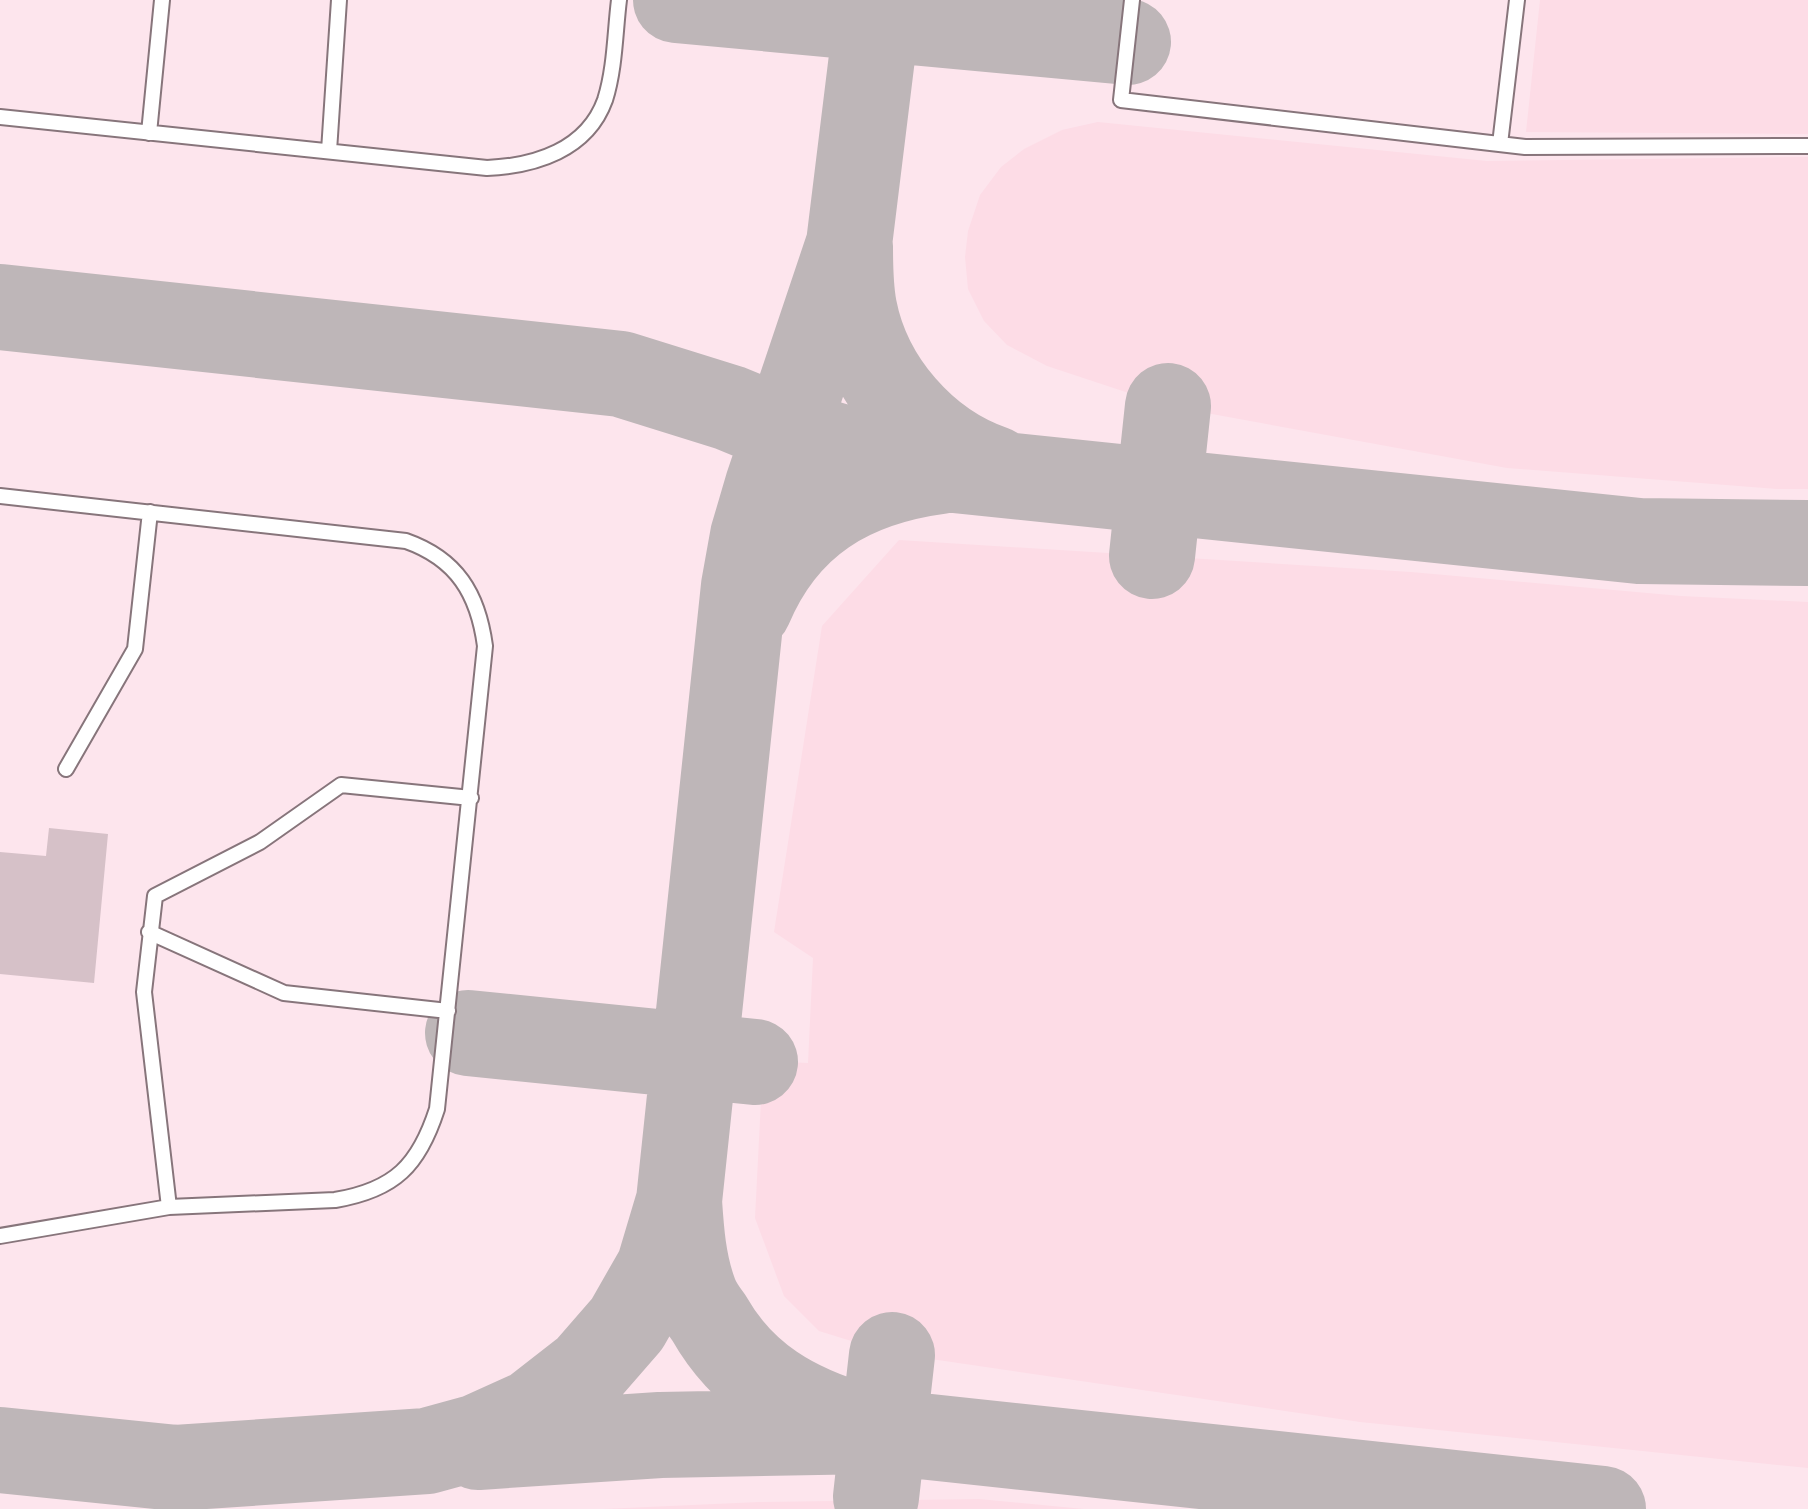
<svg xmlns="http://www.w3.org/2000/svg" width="1808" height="1509" font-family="Quicksand,sans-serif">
  <rect width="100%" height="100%" fill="#fcf4f6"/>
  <!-- built -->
  <path fill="#fde5ed" d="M0,0H1808V1509H0Z"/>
  <!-- green -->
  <path fill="#fddce6" d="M1540,0H1808V134L1526,132Z
    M1098,122L1487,161L1808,157V489H1777L1507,468L1168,406L1047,366L1007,345L984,321L968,289L965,257L968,231L980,195L1001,167L1024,149L1062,130Z
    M899,540L1411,572L1681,596L1808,602V1468L1360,1422L890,1353L819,1331L784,1296L755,1218L763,1061L808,1063L813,958L774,932L822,626Z
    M979,1499L1084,1509H603L759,1502Z"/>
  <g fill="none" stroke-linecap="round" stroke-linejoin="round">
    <!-- taxiway -->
    <path stroke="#beb6b8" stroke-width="86" d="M676,0L1128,42
      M850,246C850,267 850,287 854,308C868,380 924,445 994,469
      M0,307L621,374L730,408L786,431L897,464L1639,541L1808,543
      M1152,556L1168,406
      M749,608C785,522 851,483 941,471
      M468,1033L755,1062
      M679,1201C681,1231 683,1262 694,1292C697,1301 703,1310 709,1318C743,1378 795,1407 859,1426
      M478,1447L660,1435L874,1431L1603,1509
      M0,1450L176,1468L427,1451L478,1437L533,1412L587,1370L627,1324L659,1268L679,1201L744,586L753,536L768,485L849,244L879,0
      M876,1497L892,1355"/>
  </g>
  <!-- building -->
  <path fill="#d6c1c8" d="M49,828L108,834L94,983L0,974V852L46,856Z"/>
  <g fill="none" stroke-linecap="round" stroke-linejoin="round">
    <!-- service casing -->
    <g stroke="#87757b" stroke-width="18">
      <path id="service" d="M1132,0L1121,100L1525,147L1808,146
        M0,117L487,168C535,166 587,150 605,100C615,69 615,32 619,0
        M149,133L162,0
        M1500,144L1517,0
        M329,151L339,0
        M0,496L406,541C457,559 478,594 485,646L437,1109C419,1165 395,1190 335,1200L169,1207L0,1236
        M66,769L135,649L150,512
        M149,932L284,993L448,1011
        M169,1207L144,992L155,896L260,842L341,785L471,798"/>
    </g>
    <!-- service -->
    <use href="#service" stroke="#fff" stroke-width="14"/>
  </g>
</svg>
